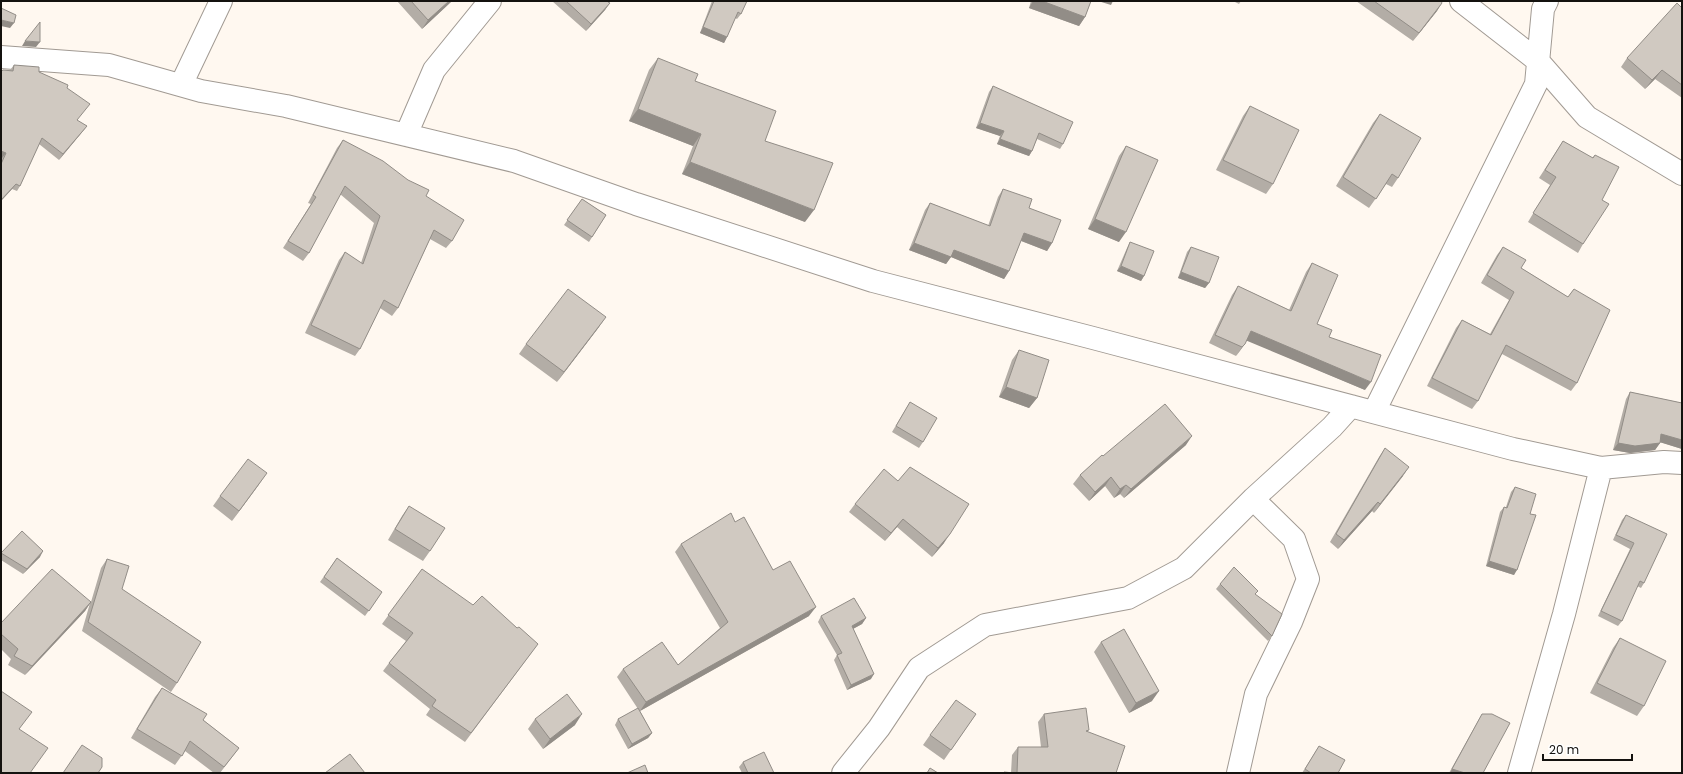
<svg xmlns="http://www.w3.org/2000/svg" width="1683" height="774" font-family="Poppins,sans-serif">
  <rect width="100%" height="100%" fill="#fff8f0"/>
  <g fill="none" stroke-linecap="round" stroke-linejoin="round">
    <!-- minor casing -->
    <g stroke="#a19a93" stroke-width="24">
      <path id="minor" d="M1461,1L1538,61L1587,117L1682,174
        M1,57L109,65L201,91L286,106L514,161L636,204L873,281L1093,338L1513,449L1601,468L1664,462L1682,463
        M181,85L221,1
        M406,135L434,70L490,1
        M1374,412L1536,84L1543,9L1547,1
        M843,773L879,728L919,668L985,625L1128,598L1184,568L1253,499L1332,427L1351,406
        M1238,773L1256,694L1291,622L1308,579L1294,539L1253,499
        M1519,773L1564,614L1601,468"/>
    </g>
    <!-- minor -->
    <use href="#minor" stroke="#fff" stroke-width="22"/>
  </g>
  <!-- wall -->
  <path fill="#b3ada6" d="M397,1H452L422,29Z
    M552,1H610L605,10L586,31Z
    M712,1H747L741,14L737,19L735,18L727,37L724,43L700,33Z
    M1031,1H1091L1085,17L1079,26L1029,8Z
    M1233,1H1241L1239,4Z
    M1356,1H1441L1437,11L1413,41Z
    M1682,8V98L1655,79L1645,89L1621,67L1627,58Z
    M658,58L695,81L765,141L805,222L682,174L693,146L629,121L649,70Z
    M14,65L39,72L67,88L78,121L87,126L83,131L59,160L39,144L20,186L17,191L12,189L1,201V161L2,158L1,157V72L10,70Z
    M993,86L1063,144L1060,149L1037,139L1032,151L1029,156L997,144L1000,136L976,128L989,92Z
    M1250,106L1273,184L1266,194L1216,170L1243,116Z
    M1380,114L1398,178L1392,187L1386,184L1369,208L1336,186L1373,123Z
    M343,140L426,196L452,241L446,248L430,239L398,308L392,316L380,308L360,349L355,356L305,333L339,260L345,252L361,263L374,223L340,194L309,253L303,261L283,248L311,204L308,203L337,148Z
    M1563,141L1592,158L1595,155L1602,200L1583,244L1578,253L1528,222L1550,185L1539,178Z
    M1126,146L1119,242L1088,229L1119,156Z
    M1003,189L1029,208L1052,243L1047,251L1021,241L1009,271L1004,279L951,257L946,264L909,250L925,210L930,203L988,226L998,197Z
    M582,199L606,215L589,242L564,225Z
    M1130,242L1144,276L1141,281L1117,271L1127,248Z
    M1191,247L1209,283L1205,288L1178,278L1187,252Z
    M1503,247L1521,268L1568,297L1574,289L1577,383L1571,391L1502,354L1478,401L1472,409L1427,386L1456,328L1462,320L1490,334L1509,300L1481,283L1497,255Z
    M1312,263L1317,324L1329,337L1365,390L1247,340L1239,352L1236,356L1209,343L1232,295L1238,286L1289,310L1306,272Z
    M599,327L557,382L519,354L526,344Z
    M1019,350L1037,398L1029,408L999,397L1012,360Z
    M1630,392L1682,403V449L1660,442V443L1655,450L1630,453L1613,450L1626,399Z
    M910,402L923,442L919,448L892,432Z
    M1186,445L1124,498L1120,494L1114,498L1105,486L1089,501L1073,484L1080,475L1103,456Z
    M1385,448L1403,476L1374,513L1372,511L1338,549L1330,542L1379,457Z
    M898,481L944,543L932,557L897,527L885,541L849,512L855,504Z
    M260,483L232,521L213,506L220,496Z
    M1515,487L1530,514L1514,575L1486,566L1500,512L1504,507H1506L1511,492Z
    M409,506L430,551L423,561L388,540L402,516Z
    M1626,515L1644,583L1641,588L1637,586L1622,621L1618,626L1598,616L1630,549L1613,540L1622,520Z
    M735,522L773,570L809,616L640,711L652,733L648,738L628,749L615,725L618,719L638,709L617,677L623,669L678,665L720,628L675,552L681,544Z
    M1,553L40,557L23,574L1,560Z
    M337,558L382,592L365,616L320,582Z
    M107,559L122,589L177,683L171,692L82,631L90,603L85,611L25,675L8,665L11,659L1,649V623L91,602L101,568Z
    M422,569L532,652L465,742L426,715L430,709L383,671L389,663L406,641L382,624Z
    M1220,584L1255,595L1272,636L1268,641L1216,589Z
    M821,616L866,618L862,624L853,629L871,679L847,690L834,660L837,655L818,622Z
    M1620,638L1644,706L1637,716L1590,693L1613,648Z
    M1101,642L1152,701L1129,713L1094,652Z
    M162,688L239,748L220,773H214L185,751L175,765L131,738L155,697Z
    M976,714L944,760L923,745L930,735Z
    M1044,714L1088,732L1116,773H1003L1004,772L1011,773L1012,755L1018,747H1041L1038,722Z
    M1482,714L1483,773H1449L1479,719Z
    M535,719L575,725L543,749L528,729Z
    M1319,746L1338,773H1302Z
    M743,762L774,773H742L739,767Z"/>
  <!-- shaded-wall -->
  <path fill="#928d87" d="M449,1H452L422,29L428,20Z
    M1033,1H1042L1085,17L1079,26L1029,8Z
    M1098,1H1113L1111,5Z
    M610,3L605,10L586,31L591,24Z
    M1442,3L1437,11L1413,41L1419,33Z
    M1,20L14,23L10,28L1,26Z
    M703,27L727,37L724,43L700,33Z
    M25,41L40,42L36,47L22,46Z
    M1662,70L1655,79L1645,89L1652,80Z
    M638,109L701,134L693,146L629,121Z
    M980,123L1004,131L1000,136L976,128Z
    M87,126L83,131L59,160L63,154Z
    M1000,139L1032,151L1029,156L997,144Z
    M1,151L6,153L2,158L1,157Z
    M690,162L814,210L805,222L682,174Z
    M16,184L12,189L1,201V200Z
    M1095,219L1126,232L1119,242L1088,229Z
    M1024,233L1052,243L1047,251L1019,240Z
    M914,243L954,250L1009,271L1004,279L951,257L946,264L909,250Z
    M1121,266L1144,276L1141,281L1117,271Z
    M1181,272L1209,283L1205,288L1178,278Z
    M606,317L599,327L557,382L564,372Z
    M1251,331L1371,382L1365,390L1245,340Z
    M1245,344L1236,356L1242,347Z
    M1006,387L1037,398L1029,408L999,397Z
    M1661,434L1682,440V449L1656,441Z
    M1192,436L1186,445L1124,498L1131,489Z
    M1618,443H1660L1655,450L1630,453L1613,450Z
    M1409,467L1403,476L1374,513L1380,504Z
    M267,473L260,483L232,521L239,511Z
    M1111,477L1105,486L1089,501L1095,492Z
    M1126,485L1120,494L1114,498L1120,489Z
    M1378,502L1372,511L1338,549L1344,540Z
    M903,519L897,527L885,541L891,533Z
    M950,534L944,543L932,557L938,548Z
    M43,551L40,557L23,574L27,569Z
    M1489,561L1517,570L1514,575L1486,566Z
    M91,602L85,611L25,675L32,666Z
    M816,607L809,616L640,711L646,702Z
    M866,618L862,624L849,631L852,626Z
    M874,674L871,679L847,690L851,685Z
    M1159,691L1152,701L1129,713L1136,703Z
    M582,714L575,725L543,749L550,739Z
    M652,733L648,738L628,749L632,744Z
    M1452,769L1465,773H1450Z"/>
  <!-- building -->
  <path fill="#d0c9c1" stroke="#928d87" d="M411,1H449L428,20Z
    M566,1H608V2L610,3L591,24Z
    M714,1H747L741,14L738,12L727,37L703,27Z
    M1042,1H1091L1085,17Z
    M1374,1H1441L1442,3L1419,33Z
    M1677,3L1682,8V85L1662,70L1652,80L1627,58Z
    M1,8L16,15L14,23L1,20Z
    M40,22V42L25,41Z
    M658,58L698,74L695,81L776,111L765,141L833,163L814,210L690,162L701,134L638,109Z
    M14,65L39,67V72L68,85L67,88L90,104L77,120L87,126L63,154L42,138L20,186L16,184L1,200V164L6,153L1,151V72L3,70L13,71Z
    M993,86L1073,122L1063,144L1039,133L1032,151L1000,139L1004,131L980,123Z
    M1250,106L1299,130L1273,184L1223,160Z
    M1380,114L1421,138L1398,178L1392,174L1376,199L1343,177Z
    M343,140L383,161L408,180L429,190L426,196L464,220L452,241L434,230L398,308L384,300L360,349L311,325L345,252L363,264L380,216L345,186L309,253L288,241L316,197L313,195Z
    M1563,141L1593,158L1595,155L1619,167L1602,200L1609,204L1583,244L1533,213L1556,177L1545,170Z
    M1126,146L1158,160L1126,232L1095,219Z
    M1003,189L1032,199L1029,208L1061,220L1052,243L1024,233L1009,271L954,250L951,257L914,243L930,203L990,226Z
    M582,199L606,215L592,237L567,220Z
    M1130,242L1154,251L1144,276L1121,266Z
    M1191,247L1219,257L1209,283L1181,272Z
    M1503,247L1526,260L1521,268L1568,297L1574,289L1610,310L1577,383L1506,345L1478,401L1432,378L1462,320L1491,335L1514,292L1487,275Z
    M1312,263L1338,275L1317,324L1332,330L1329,337L1381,355L1371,382L1251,331L1245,344L1242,347L1215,335L1238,286L1291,311Z
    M568,289L606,317L564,372L526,344Z
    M1019,350L1049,360L1037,398L1006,387Z
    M1630,392L1682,403V440L1661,434L1660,443L1635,446L1618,443Z
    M910,402L937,418L923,442L896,426Z
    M1165,404L1192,436L1131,489L1126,485L1120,489L1111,477L1095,492L1080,475L1102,455L1103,456Z
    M1385,448L1409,467L1380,504L1378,502L1344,540L1336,534Z
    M248,459L267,473L239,511L220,496Z
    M910,467L969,504L950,534L938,548L903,519L891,533L855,504L884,469L898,481Z
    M1515,487L1536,494L1530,514L1536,515L1517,570L1489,561L1504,507L1507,508Z
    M409,506L445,528L430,551L395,529Z
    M731,513L735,522L744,517L773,570L790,561L816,607L646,702L623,669L662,642L678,665L728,622L681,544Z
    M1626,515L1667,534L1644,583L1640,581L1622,621L1601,611L1634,543L1616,535Z
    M22,531L43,551L27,569L1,553Z
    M337,558L382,592L369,611L324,577Z
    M107,559L129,566L122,589L201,642L177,683L88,622Z
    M1234,567L1258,591L1255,594L1282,614L1272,636L1220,584Z
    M52,569L91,602L32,666L14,656L18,649L1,634V623Z
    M422,569L473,605L482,596L517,628L519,627L538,644L471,733L432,706L436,700L389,663L413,633L388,615Z
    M854,598L866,618L852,626L874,674L851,685L837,655L842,653L821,616Z
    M1124,629L1159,691L1136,703L1101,642Z
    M1620,638L1666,661L1644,706L1597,683Z
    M162,688L207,714L203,720L239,748L224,767L190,741L182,756L137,729Z
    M1,691L32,712L19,729L48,748L30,773H1Z
    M567,694L582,714L550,739L535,719Z
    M956,700L976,714L951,750L930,735Z
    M638,708L652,733L632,744L618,719Z
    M1086,708L1089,730L1086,731L1125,746L1116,773H1017L1018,747H1048L1044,714Z
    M1482,714H1492L1510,723L1483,773H1465L1452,769Z
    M82,745L102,758V767L98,773H63Z
    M1319,746L1345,760L1338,773H1311L1305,769Z
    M764,752L774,773H748L743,762Z
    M350,754L365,773H325Z
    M645,765L648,773H627Z
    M930,768L938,773H927Z
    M1004,772L1014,773H1004Z"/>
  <!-- border -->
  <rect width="1683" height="774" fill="none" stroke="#14120f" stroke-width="4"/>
  <!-- scale -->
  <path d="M1543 754v6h89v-6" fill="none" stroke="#14120f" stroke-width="2"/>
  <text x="1549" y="754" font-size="12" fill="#14120f" stroke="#ffffff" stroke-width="3" paint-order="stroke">20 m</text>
</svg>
